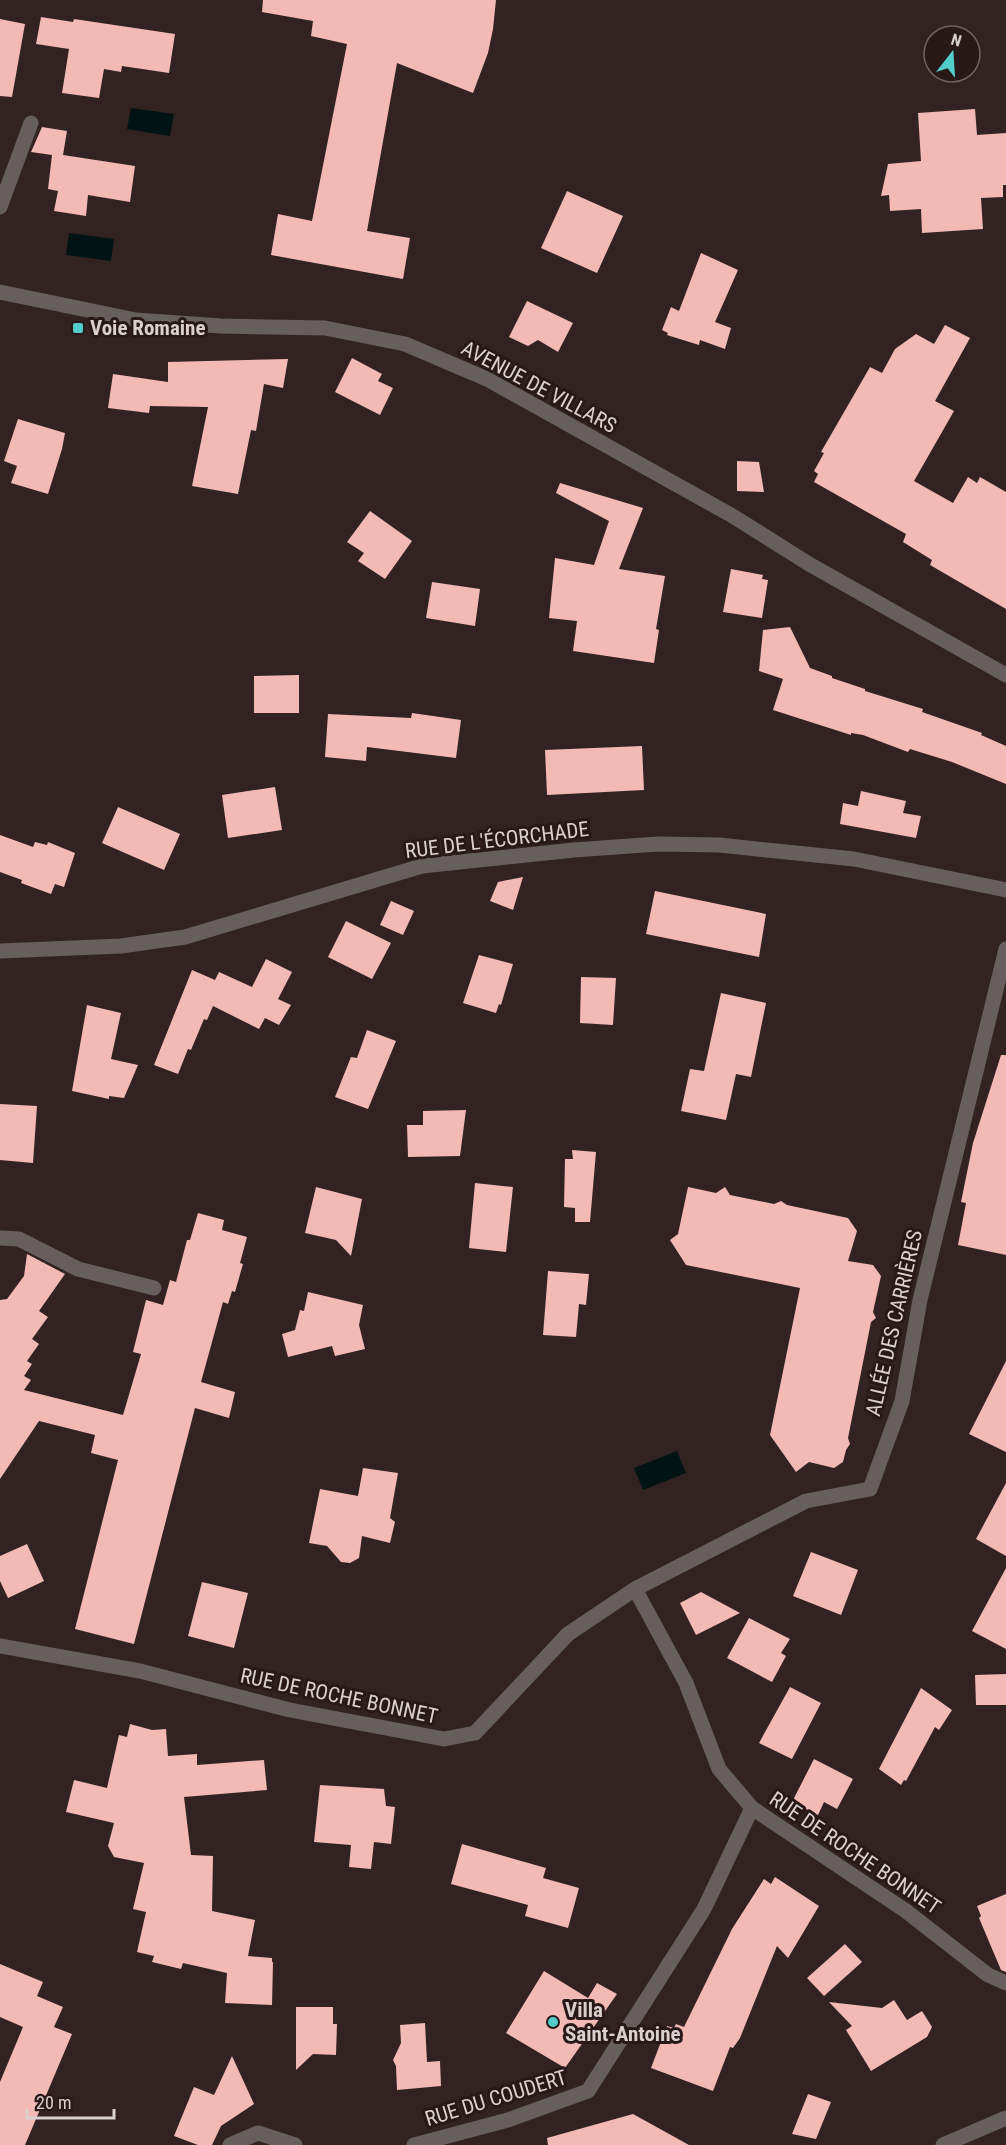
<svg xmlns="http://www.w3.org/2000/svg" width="1006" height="2145" font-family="'Roboto Condensed',sans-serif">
  <rect width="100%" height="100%" fill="#322322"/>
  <!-- water -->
  <path fill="#011313" d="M131,108L174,114L170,136L127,129Z
    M69,233L114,239L111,261L66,255Z
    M677,1451L686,1473L643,1490L634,1468Z"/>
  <!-- building -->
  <path fill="#f2b9b5" d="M263,0H496L493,29L488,53L473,93L397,63L367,231L410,238L403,279L271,255L278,214L312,221L347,44L311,36L313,21L262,12Z
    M41,17L73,22L74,19L175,34L169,73L122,66L121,72L104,69L99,98L62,93L69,49L36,44Z
    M0,19L25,24L12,97L0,96Z
    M975,109L977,135L1006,133V185H1003V197L981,198L983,229L922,233L921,209L890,211L889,195L881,196L888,164L921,161L918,113Z
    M42,127L67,131L63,155L135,166L130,202L88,195L86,216L54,211L58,191L48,189L52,155L31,152Z
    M567,191L623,216L597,273L541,248Z
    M701,253L738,270L715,322L731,328L725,349L700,340L699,345L667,335L668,333L662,330L671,307L679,311Z
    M527,301L573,323L558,352L538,340L528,346L509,337Z
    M945,325L970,338L935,401L954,411L914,481L953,503L968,477L977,483L980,477L1006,492V609L930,565L932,560L903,542L906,534L814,482L818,474L814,471L824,453L821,452L870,367L882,373L895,349L916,334L934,344Z
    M352,358L382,374L378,381L393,388L380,415L335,392Z
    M288,359L283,388L264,384L256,431L251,430L238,494L192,486L208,407L150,406L149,413L108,408L113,374L168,382V362Z
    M18,419L65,433L62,449L48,494L11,483L17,466L4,461Z
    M737,461L759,462L764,492L737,491Z
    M560,483L643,508L619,569L665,576L656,629L659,630L654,663L573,651L577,621L549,618L555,558L594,565L609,521L556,493Z
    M370,511L412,541L385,579L358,561L364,553L347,542Z
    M731,569L763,575L762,579L768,580L762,618L723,612Z
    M432,582L480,589L475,626L426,618Z
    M790,627L810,668L832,676V678L865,689V691L923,709L922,712L982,733L981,735L1006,746V784L952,762L910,749L908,752L863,735L851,733V735L773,710L783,679L759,671L763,630Z
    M299,675V713H254V676Z
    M412,713L461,720L456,758L367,747L366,761L325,757L328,714L411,718Z
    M642,746L644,790L547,795L545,750Z
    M275,787L282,830L228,838L222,795Z
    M861,791L906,801L903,813L921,816L916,838L840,824L843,803L858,806Z
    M118,807L180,834L164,870L102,843Z
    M0,835L33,847L35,842L47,845L48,842L75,853L64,887L55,884L51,894L21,883L22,880L0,872Z
    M523,877L513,910L490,901L498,882Z
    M655,891L766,914L759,957L646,934Z
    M391,901L414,911L403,935L380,925Z
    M346,921L391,943L372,979L328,957Z
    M479,955L513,964L501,1005L499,1004L496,1013L463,1003Z
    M266,959L292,972L278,999L291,1005L279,1025L265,1018L259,1029L213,1006L207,1020L204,1019L191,1050L188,1049L178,1074L154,1065L192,970L215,980L219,972L252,987Z
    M581,977L616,978L613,1025L580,1023Z
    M721,993L766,1003L751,1077L736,1074L726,1120L681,1111L690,1069L704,1071Z
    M87,1005L121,1013L111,1059L138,1065L124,1098L109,1096V1099L72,1091Z
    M367,1030L396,1041L368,1109L335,1097L351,1057L357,1058Z
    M1001,1055H1006V1255L958,1245L966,1203L961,1202L973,1143Z
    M0,1104L37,1106L33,1163L0,1160Z
    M466,1110L460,1156L408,1157L407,1125H423V1111Z
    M572,1150L596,1152L590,1222H575V1208L564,1207L565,1159H573Z
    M475,1183L513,1187L506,1252L469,1248Z
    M316,1187L362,1199L351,1256L336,1240L305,1233Z
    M688,1187L716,1193L725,1187L730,1195L774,1204L781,1201L787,1205L848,1218L857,1231L848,1261L873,1265L881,1276L873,1312L876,1318L871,1322L848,1438L850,1444L846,1450L843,1462L834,1468L809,1462L796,1472L770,1435L800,1288L686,1265L670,1240L678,1234Z
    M198,1213L224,1220L222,1230L247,1237L240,1263L243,1264L235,1292L232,1291L228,1304L223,1302L201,1382L235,1392L229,1418L195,1408L134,1644L75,1629L118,1460L91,1453L95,1435L39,1421L0,1479V1300L7,1299L24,1276L27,1254L65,1274L39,1311L48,1317L32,1339L39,1344L27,1361L32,1364L24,1376L31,1380L24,1390L123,1415L141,1354L133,1352L146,1300L163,1305L170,1280L176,1282L187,1240H190Z
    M548,1271L589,1274L586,1305L579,1304L576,1337L543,1335Z
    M308,1292L363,1305L359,1325L365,1349L335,1356L332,1346L288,1357L282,1334L295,1330L300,1310L304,1311Z
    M1006,1361V1452L969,1434Z
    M363,1468L398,1473L390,1518L395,1522L390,1543L362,1536L359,1558L350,1563L341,1562L327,1546L309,1543L320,1489L358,1496Z
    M1006,1483V1556L976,1539Z
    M27,1544L44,1581L8,1598L0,1581V1556Z
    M811,1552L858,1570L841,1615L793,1596Z
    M1006,1568V1649L972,1631Z
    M202,1582L248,1593L234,1648L188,1636Z
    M701,1592L740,1613L696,1635L680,1603Z
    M749,1618L790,1639L781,1653L786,1656L772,1682L727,1658Z
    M1006,1674V1705H976L975,1675Z
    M790,1687L821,1703L792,1759L759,1743Z
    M921,1688L952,1710L939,1730L935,1727L906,1781L904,1780L901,1785L879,1769Z
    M130,1724L152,1730L166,1729L168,1756L197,1754V1765L264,1760L267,1790L184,1797L191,1855L213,1856L212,1911L255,1920L248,1956L272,1958V1962H273L272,2005L225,2003L227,1973L183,1963L181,1969L152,1962L154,1956L137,1952L146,1912L133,1909L144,1863L114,1857L108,1846L114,1823L66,1812L74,1780L107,1788L119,1735L127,1737Z
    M814,1759L853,1779L837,1809L824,1802L818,1815L792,1802Z
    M320,1785L384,1789L386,1806L395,1807L391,1844L374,1842L371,1869L349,1867L351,1845L314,1842Z
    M462,1844L546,1868L543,1878L579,1888L568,1928L525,1916L528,1905L451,1884Z
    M775,1877L819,1906L788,1958L777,1946L740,2038L733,2048L730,2047L713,2091L651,2068L667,2026L674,2028L676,2024L684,2027L732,1929L764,1879L771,1884Z
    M1006,1894V1972L1001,1970L979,1918L981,1916L977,1906Z
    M845,1944L862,1962L824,1996L807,1978Z
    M0,1964L43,1982L37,1996L63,2007L54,2027L72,2034L25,2145H0V2082L23,2027L0,2017Z
    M544,1971L588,1998L597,1983L617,1994L565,2068L506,2033Z
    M894,2000L907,2020L922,2011L932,2027L927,2037L871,2071L846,2030L852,2026L829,2002L882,2008Z
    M296,2007H333V2024H337L336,2055L313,2054L296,2070Z
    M425,2023L427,2062L440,2061L441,2086L397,2090L396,2066L393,2060L401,2043L400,2025Z
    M232,2056L254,2104L221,2126L212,2145H198L174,2136L194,2087L214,2095Z
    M808,2094L831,2102L816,2139L792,2134Z
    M633,2114L689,2145H548L547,2138Z"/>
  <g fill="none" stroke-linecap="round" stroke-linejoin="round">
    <!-- minor -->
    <path stroke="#675f5e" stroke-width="15" d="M0,207L31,123
      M0,292L136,320L221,326L325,328L405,344L487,379L731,515L809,564L1006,675
      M0,951L121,946L185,937L422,866L574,850L658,844L719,845L854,859L1006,890
      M0,1238L19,1239L78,1269L154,1288
      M635,1589L806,1501L870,1489L902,1401L920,1300L1006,949
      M0,1646L140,1671L290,1710L444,1739L475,1733L568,1634L635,1589L686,1683L719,1769L752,1808L906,1911L988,1975L1006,1983
      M230,2145L258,2133L295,2145
      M414,2145L508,2120L588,2091L704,1909L752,1808
      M943,2145L1006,2118"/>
  </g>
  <!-- markers -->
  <g fill="#52cdcc" stroke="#281918" stroke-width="2">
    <rect x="72" y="322" width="12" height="12" rx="3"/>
    <circle cx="553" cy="2022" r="6"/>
  </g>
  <g text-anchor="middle" stroke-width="6" stroke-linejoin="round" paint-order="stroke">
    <!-- poi labels -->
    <g font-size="21" font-weight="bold" fill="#dbd0d0" stroke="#281918" text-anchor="start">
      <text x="90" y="335">Voie Romaine</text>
      <text x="565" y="2017">Villa<tspan x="565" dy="24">Saint-Antoine</tspan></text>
    </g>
    <!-- street labels -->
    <g font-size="21" fill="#dbd0d0" stroke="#281918">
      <text transform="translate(539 387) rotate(28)" y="7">AVENUE DE VILLARS</text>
      <text transform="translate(497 840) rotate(-7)" y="7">RUE DE L'ÉCORCHADE</text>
      <text transform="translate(894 1323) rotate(-77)" y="7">ALLÉE DES CARRIÈRES</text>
      <text transform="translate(339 1696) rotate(12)" y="7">RUE DE ROCHE BONNET</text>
      <text transform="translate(855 1853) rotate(34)" y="7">RUE DE ROCHE BONNET</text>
      <text transform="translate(496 2098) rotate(-17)" y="7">RUE DU COUDERT</text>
    </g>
  </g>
  <!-- north arrow -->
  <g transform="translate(952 54) rotate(17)"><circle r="28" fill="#281918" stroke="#706262" stroke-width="1.5"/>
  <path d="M0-4.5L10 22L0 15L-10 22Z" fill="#52cdcc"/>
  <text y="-9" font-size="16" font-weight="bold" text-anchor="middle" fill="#dbd0d0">N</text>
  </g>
  <!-- scale -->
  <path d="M27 2109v9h87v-9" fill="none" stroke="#dbd0d0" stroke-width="3"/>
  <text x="36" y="2109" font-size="18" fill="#dbd0d0" stroke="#281918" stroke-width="4.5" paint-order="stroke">20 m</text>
</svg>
